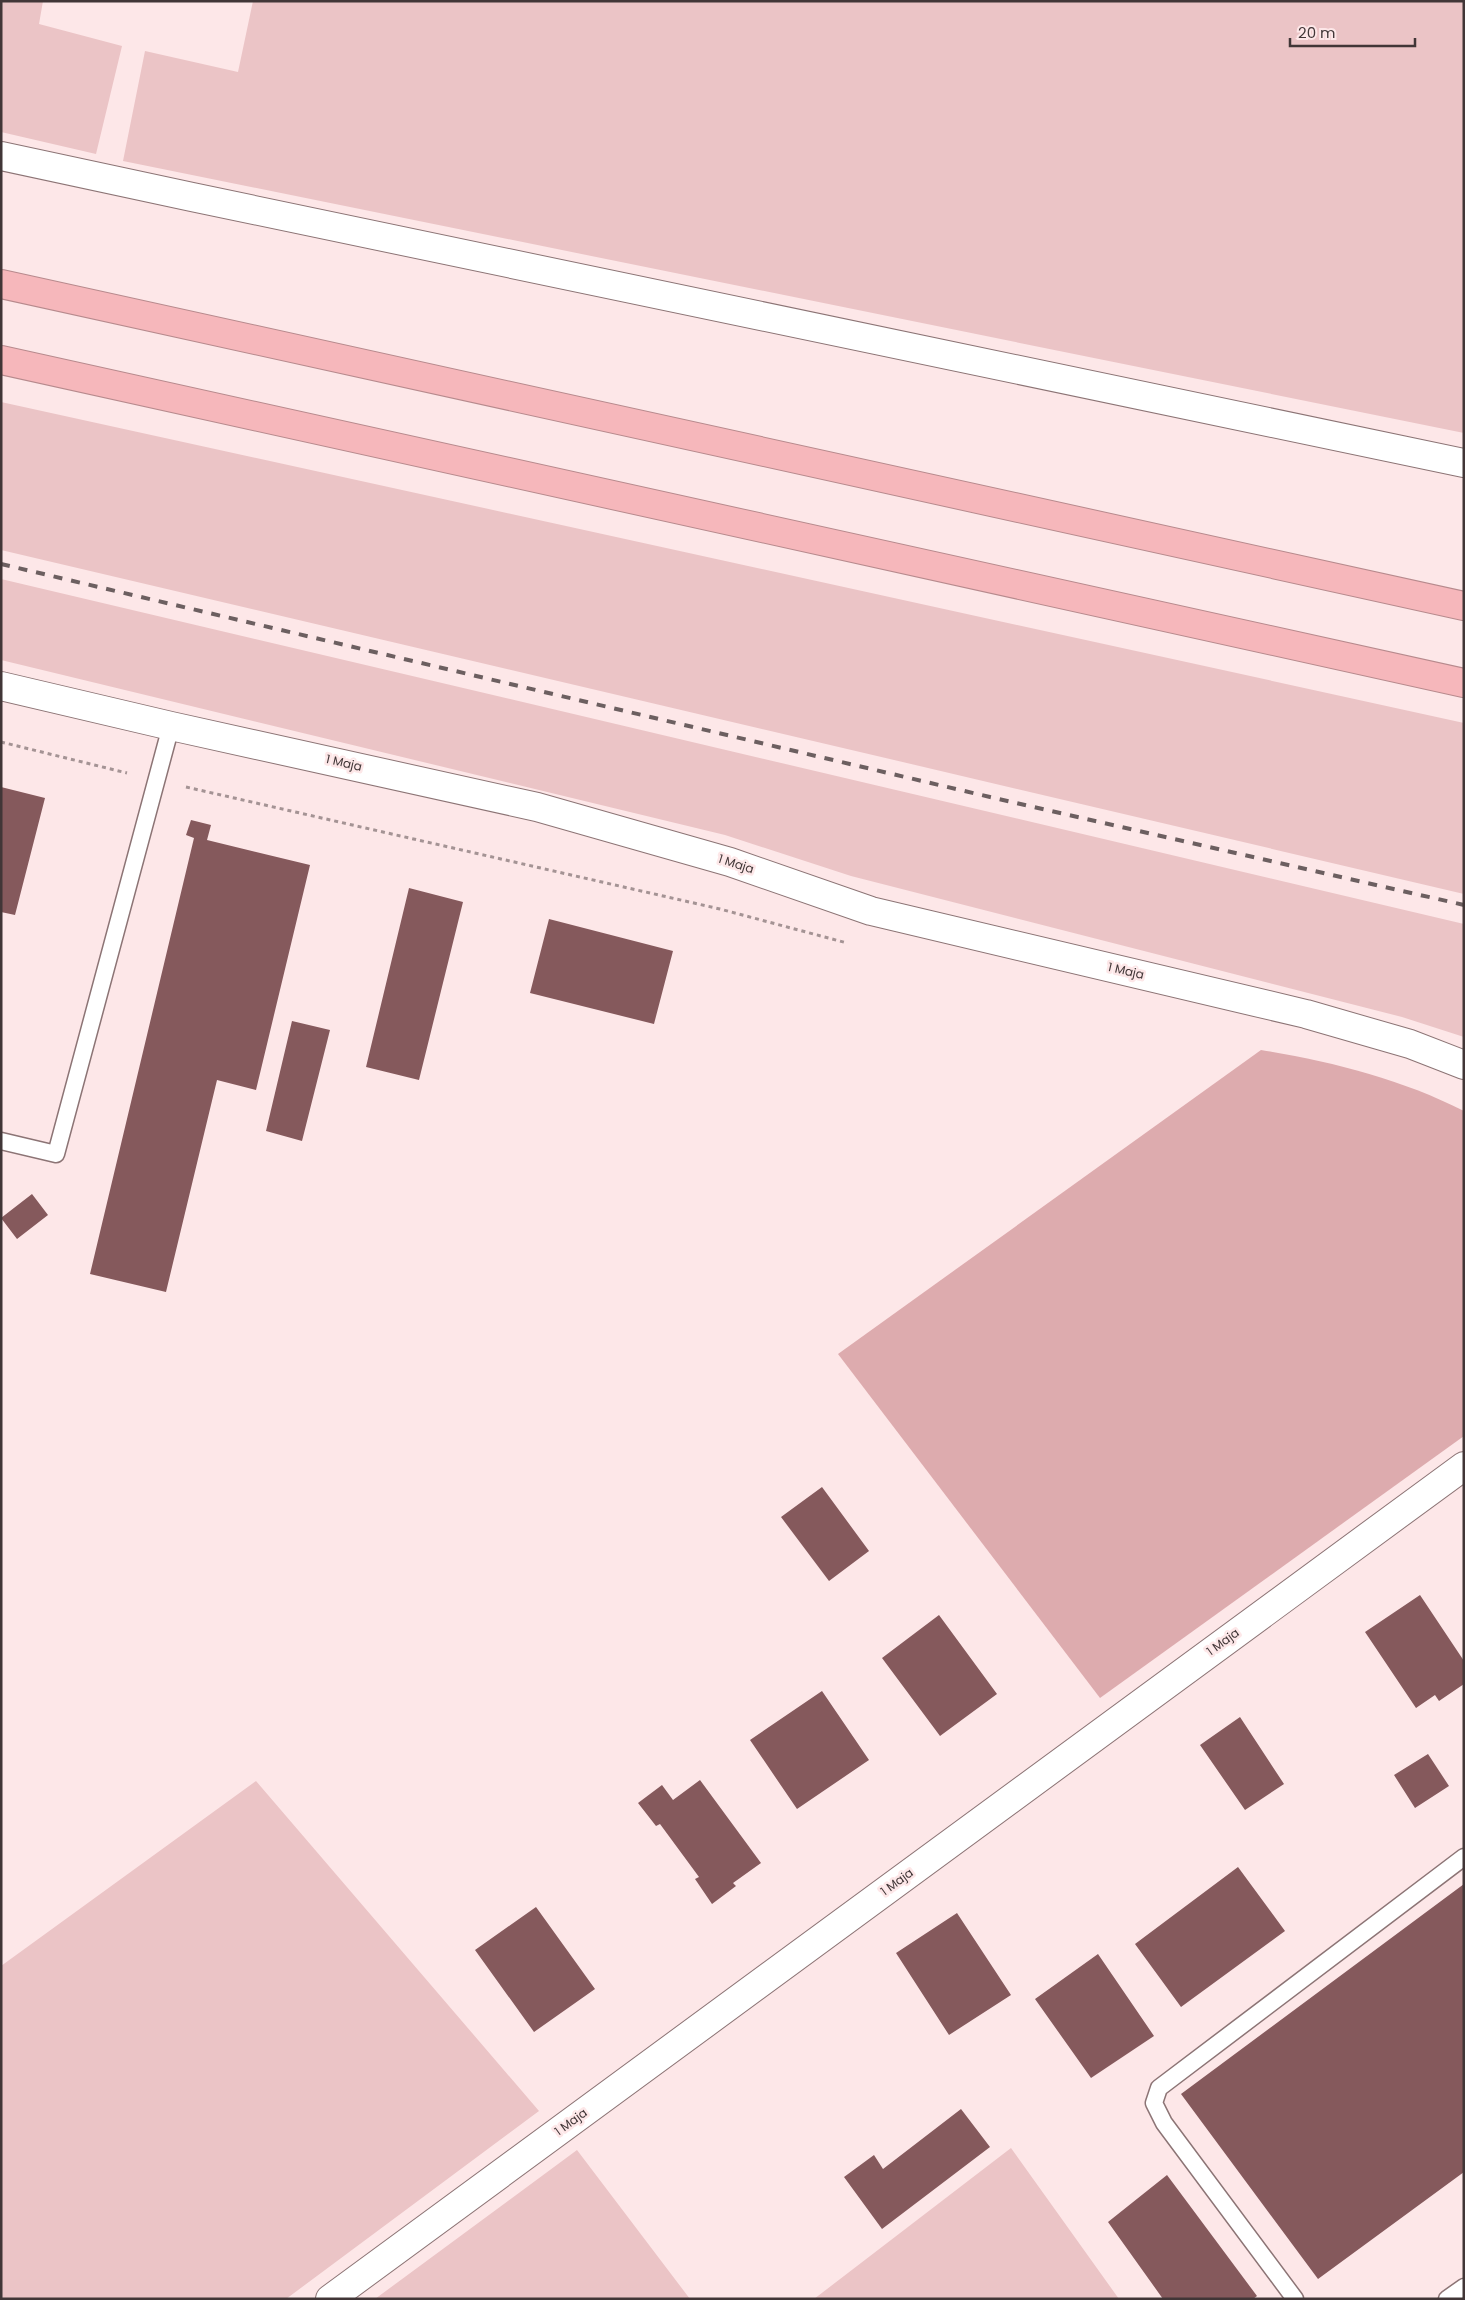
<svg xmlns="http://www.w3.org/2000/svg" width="1465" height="2300" font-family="Poppins,sans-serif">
  <rect width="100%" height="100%" fill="#fde7e8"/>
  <!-- green -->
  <path fill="#ebc4c6" d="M1,1H43L39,24L122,46L96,154L1,132Z
    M253,1H1464V433L123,161L145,51L238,72Z
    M1,402L1464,723V894L1,550Z
    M1,579L1464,924V1037L1402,1017L851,876L725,835L1,660Z
    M256,1781L539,2111L286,2299H1V1966Z
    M1011,2148L1119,2299H814Z
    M577,2150L690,2299H375Z"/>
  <!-- forest -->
  <path fill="#ddabae" d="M1261,1050C1330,1061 1401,1079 1464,1111V1436L1100,1698L838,1354Z"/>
  <!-- building -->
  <path fill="#85595c" d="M1,787L45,798L15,915L1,912Z
    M191,820L211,825L207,840L310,865L256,1090L217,1080L166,1292L90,1274L194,838L186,835Z
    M409,888L463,902L419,1080L366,1067Z
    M549,919L673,951L654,1024L530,993Z
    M292,1021L330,1030L302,1141L266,1131Z
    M32,1194L48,1215L17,1239L1,1218Z
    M822,1487L869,1551L829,1581L781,1517Z
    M1420,1595L1464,1661V1684L1439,1701L1435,1695L1416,1708L1365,1632Z
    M939,1615L997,1694L940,1736L882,1658Z
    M822,1691L869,1760L797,1809L750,1740Z
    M1240,1717L1284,1784L1245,1810L1200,1745Z
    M1428,1754L1449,1786L1415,1808L1394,1775Z
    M700,1780L761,1863L733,1883L736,1886L712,1904L695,1879L699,1877L660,1824L656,1826L638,1803L662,1785L673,1800Z
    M1238,1867L1285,1931L1181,2007L1135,1944Z
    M1464,1884V2172L1318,2279L1181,2094Z
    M536,1907L595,1989L534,2032L475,1950Z
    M957,1913L1011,1995L949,2035L896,1953Z
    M1098,1954L1154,2036L1091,2078L1035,1999Z
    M961,2109L990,2147L882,2229L844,2177L874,2155L883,2169Z
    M1167,2175L1257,2296L1253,2299H1163L1108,2222Z"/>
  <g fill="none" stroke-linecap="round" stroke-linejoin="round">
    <!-- lane casing -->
    <g stroke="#8c7475" stroke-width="19">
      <path id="lane" d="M1,1141L56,1154L171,726
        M1295,2299L1164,2123L1154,2103L1159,2088L1464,1857
        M1447,2299L1464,2287"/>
    </g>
    <!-- street casing -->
    <g stroke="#8c7475" stroke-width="30">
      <path id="street" d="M1,156L192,197L1464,463
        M1,686L171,726L537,807L730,862L871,911L1306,1014L1410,1044L1464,1065
        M330,2299L1464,1466"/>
    </g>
    <!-- highway casing -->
    <g stroke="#b78a8d" stroke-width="30">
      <path id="highway" d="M1,284L1464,606
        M1,360L1464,683"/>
    </g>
    <!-- path -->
    <path stroke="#a49394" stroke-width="3" stroke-dasharray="4 4" stroke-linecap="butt" d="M1,742L127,773
      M186,787L720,909L847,943"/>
    <!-- lane -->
    <use href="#lane" stroke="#fff" stroke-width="16"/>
    <!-- street -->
    <use href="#street" stroke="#fff" stroke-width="28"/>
    <!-- highway -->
    <use href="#highway" stroke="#f6b7bb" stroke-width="28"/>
    <!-- rail -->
    <path stroke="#6c5f60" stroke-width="4" stroke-dasharray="9 9" stroke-linecap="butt" d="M1,564L990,797L1464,905"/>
  </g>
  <g text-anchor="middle" stroke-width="5" stroke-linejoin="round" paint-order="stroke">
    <!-- street labels -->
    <g font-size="12" fill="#413637" stroke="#fde7e8">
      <text transform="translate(344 763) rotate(13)" y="4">1 Maja</text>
      <text transform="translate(736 864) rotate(18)" y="4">1 Maja</text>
      <text transform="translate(1126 971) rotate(13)" y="4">1 Maja</text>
      <text transform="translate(1223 1642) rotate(-36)" y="4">1 Maja</text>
      <text transform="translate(897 1882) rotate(-36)" y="4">1 Maja</text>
      <text transform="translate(571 2122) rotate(-36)" y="4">1 Maja</text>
    </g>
  </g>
  <!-- border -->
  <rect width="1465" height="2300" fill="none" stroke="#413637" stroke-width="5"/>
  <!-- scale -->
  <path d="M1290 38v8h125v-8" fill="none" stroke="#413637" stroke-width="2.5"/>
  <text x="1298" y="38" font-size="15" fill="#413637" stroke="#fde7e8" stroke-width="4" paint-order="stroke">20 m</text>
</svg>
